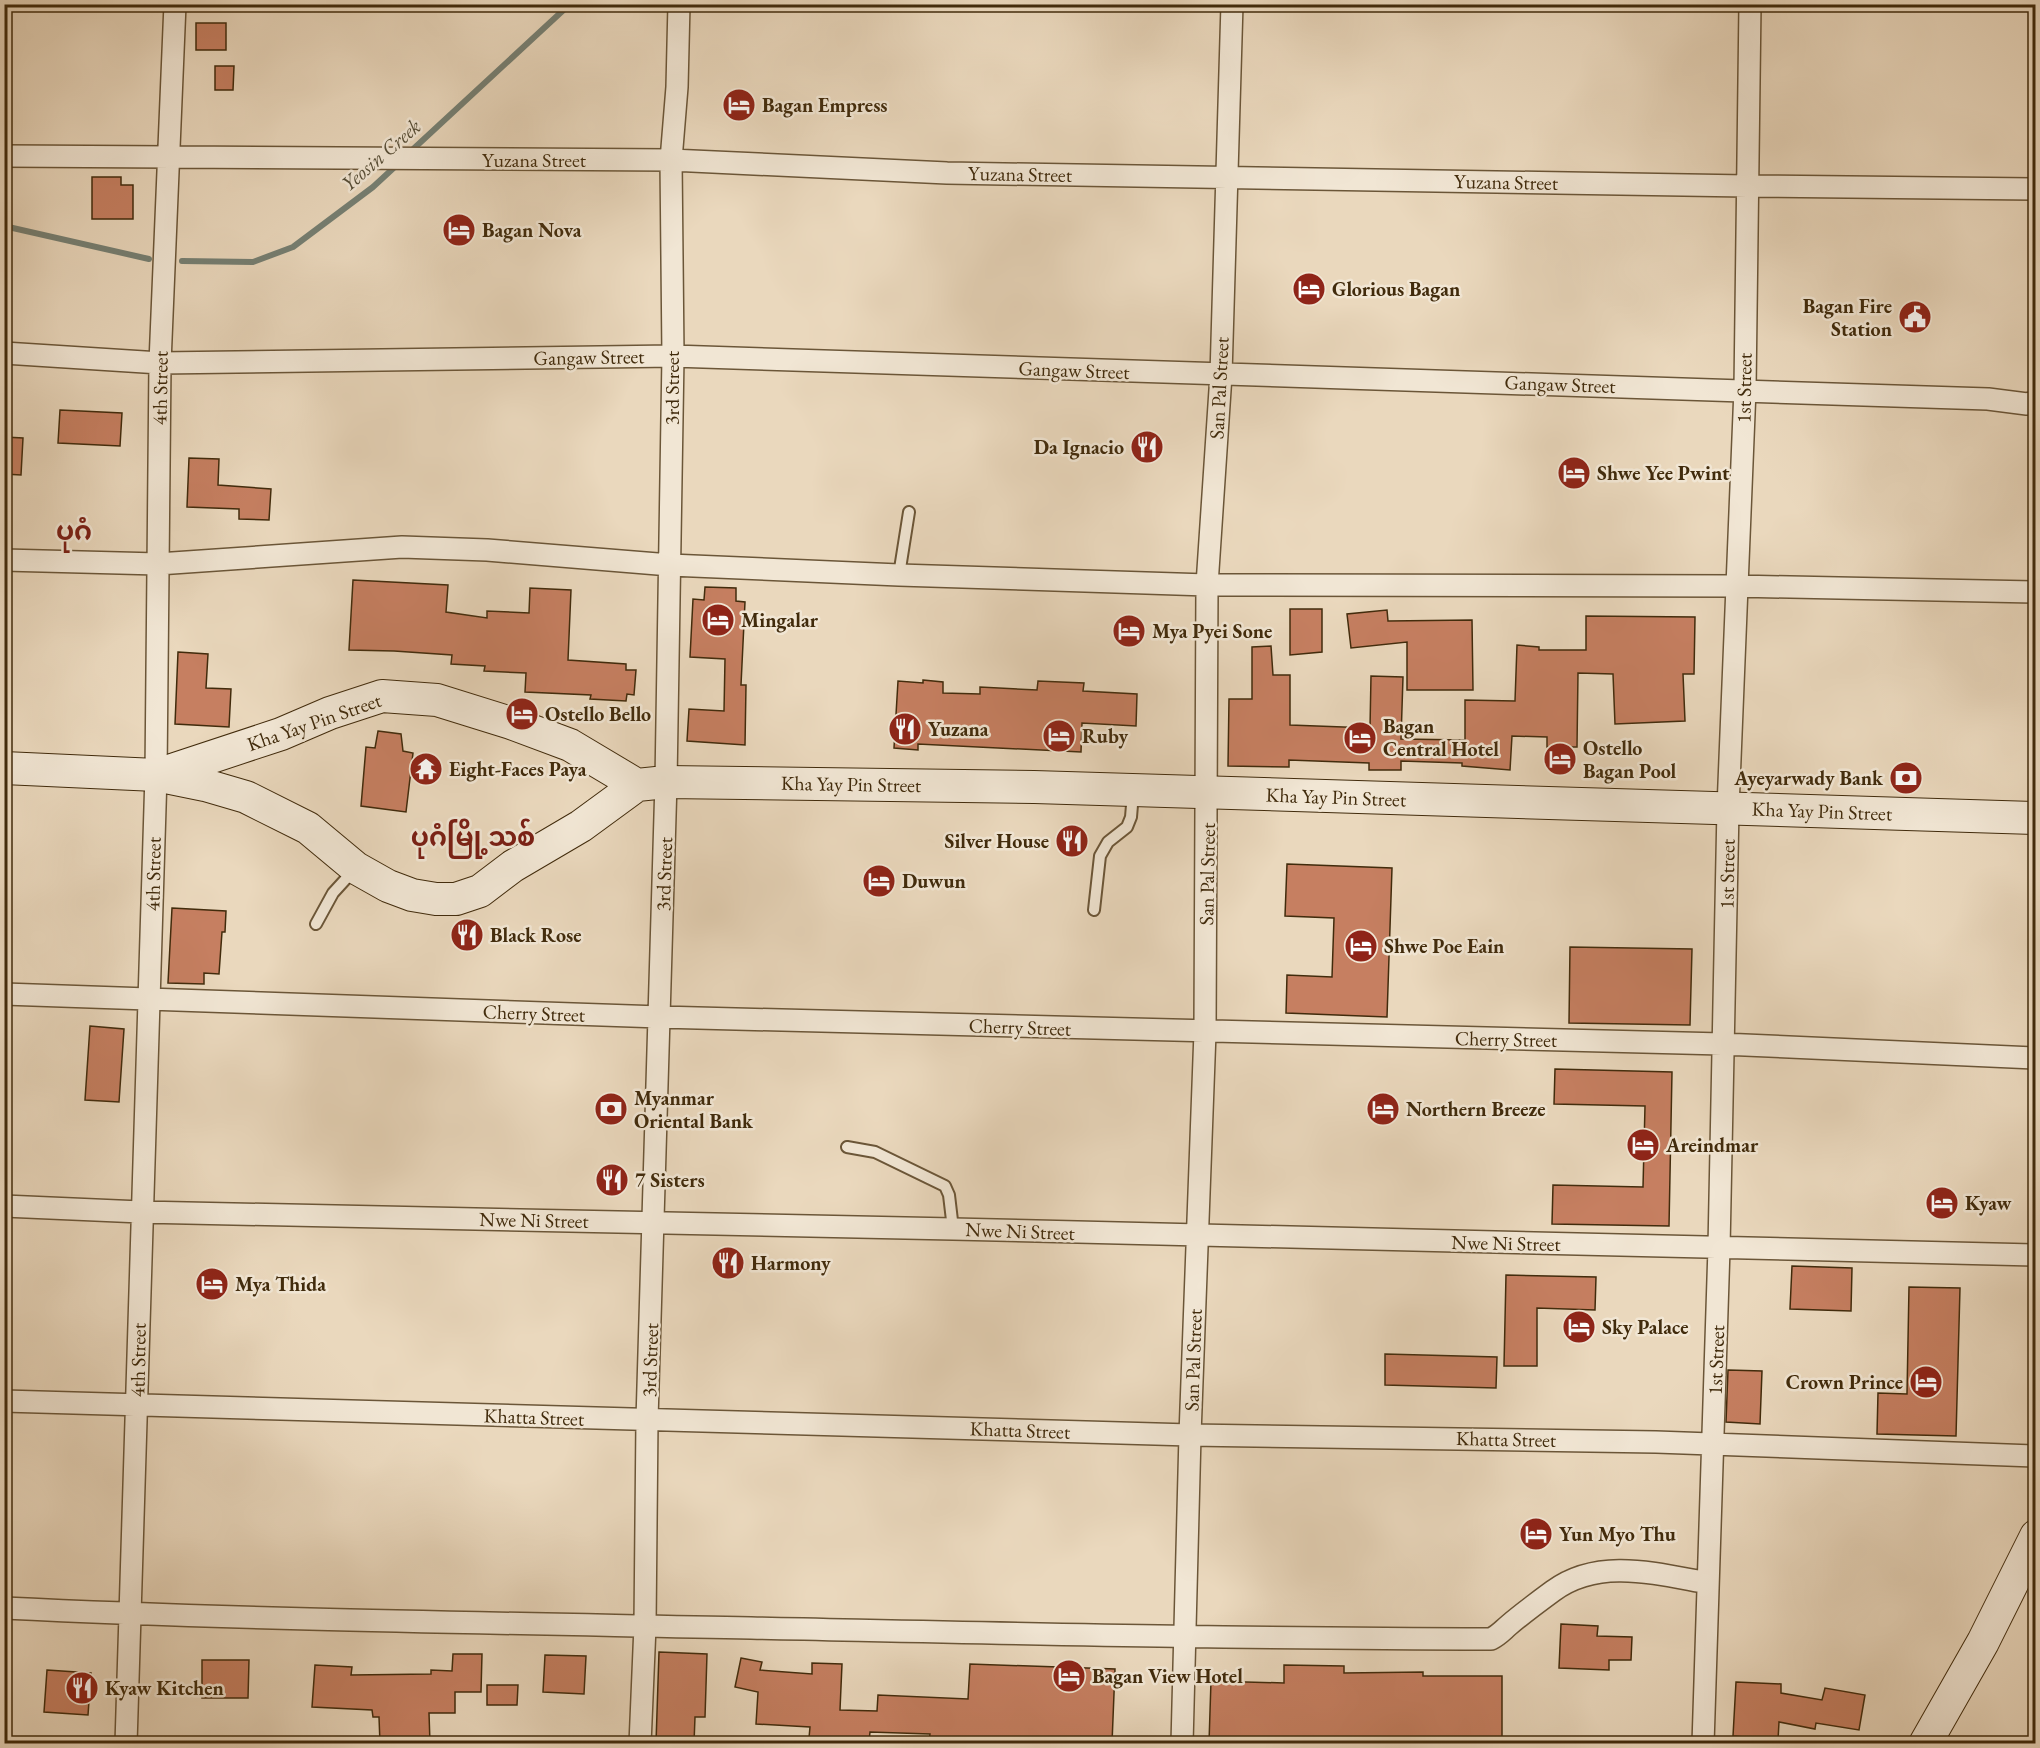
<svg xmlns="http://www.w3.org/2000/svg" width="2040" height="1748" font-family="'EB Garamond','Noto Sans Myanmar',serif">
  <rect width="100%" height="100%" fill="#ead8bd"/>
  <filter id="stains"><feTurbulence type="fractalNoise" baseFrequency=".00333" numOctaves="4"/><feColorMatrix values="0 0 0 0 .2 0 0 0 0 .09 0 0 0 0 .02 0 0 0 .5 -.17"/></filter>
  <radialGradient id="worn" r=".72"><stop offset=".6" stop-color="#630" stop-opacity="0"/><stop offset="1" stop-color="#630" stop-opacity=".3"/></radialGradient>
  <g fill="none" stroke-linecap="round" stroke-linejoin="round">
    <!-- stream -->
    <path stroke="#768074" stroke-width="6" d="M410,152L570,4
      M4,226L149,259
      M182,261L253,262L293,247L373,187L399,163"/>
  </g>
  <!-- building -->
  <path fill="#c67f61" stroke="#412b0c" stroke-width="1.5" d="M196,23H226V50H196Z
    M215,66H234L233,90H215Z
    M92,177H121V185H133V219H92Z
    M60,410L122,413L120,446L58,443Z
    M4,437L23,438L21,475L4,474Z
    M189,458L219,459L218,485L271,489L269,520L239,519V509L187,507Z
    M353,580L448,585L446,612L487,618V611L529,613L530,588L571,590L568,660L626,664V670H636L634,695L627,694L626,701L590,699L591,695L525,692L526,673L484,671L485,666L451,664L452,655L394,651L349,650Z
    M705,587L736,588V601L745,602L741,685H746L745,745L687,741L689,709L724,711L725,659L690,657L693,599L704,600Z
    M1290,609H1322V652L1290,655Z
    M1387,610L1388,621L1472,620L1473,690H1407V642L1351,648L1347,614Z
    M1586,616L1695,617L1694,674H1683L1685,721L1615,724L1613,674L1578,673L1577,747H1547V737L1512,736L1510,770L1462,766V763L1401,761V770H1369V763L1289,760V767L1228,766L1229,699H1252V647L1271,646L1273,675H1290V725L1370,728L1371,676L1403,677L1401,739L1465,740V700L1515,701L1517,645L1539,647V650H1586Z
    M178,652L208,654L206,688L231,689L229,727L175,724Z
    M923,680L943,682V693L980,694V687L1037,690L1038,681L1084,683L1083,691L1137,694L1136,726L1082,723L1081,752L918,744V750L894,748L898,681L923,683Z
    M378,731L401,734L403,751L413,753L406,812L361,806L366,747L375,748Z
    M1287,864L1392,868L1387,1017L1286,1013L1287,975L1332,977L1334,918L1285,916Z
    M172,908L226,911L225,932H222L219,974L204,973V984L168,983Z
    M1570,947L1692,949L1690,1025L1569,1023Z
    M90,1026L124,1029L119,1102L85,1100Z
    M1555,1069L1672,1072L1669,1226L1552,1224L1553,1185L1643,1187L1645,1106L1554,1104Z
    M1792,1266L1852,1268L1851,1311L1790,1309Z
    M1506,1275L1596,1277L1595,1310L1537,1308V1366H1504Z
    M1909,1287L1960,1288L1956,1436L1877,1434L1878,1393L1907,1394Z
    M1385,1354L1497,1357L1496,1388L1385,1385Z
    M1728,1370L1762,1371L1760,1424L1726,1422Z
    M1561,1624L1598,1626L1597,1636L1632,1637L1631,1660H1609V1670L1559,1668Z
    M659,1652L707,1654L705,1717H695L694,1743H656Z
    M453,1654H482L481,1692H455V1713H429L430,1743H380L379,1717H373L372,1710L312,1707L315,1665L352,1667L351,1675L431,1674V1670L452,1671Z
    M545,1655L586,1656L584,1694L543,1692Z
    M741,1658L762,1662L760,1670L812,1674V1663L842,1664L840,1710L877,1711L878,1695L968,1699L970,1664L1115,1669L1112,1743H992L929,1741L930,1734L870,1732L869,1741L809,1738L810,1727L756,1724L758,1692L735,1687Z
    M202,1660H249L248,1698H202Z
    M1284,1665L1344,1666V1673L1423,1672V1676H1502V1743H1209L1211,1681L1284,1683Z
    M47,1670L91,1673L88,1715L44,1712Z
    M1736,1682L1781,1684V1693L1822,1700L1825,1688L1865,1695L1859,1730L1816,1723L1815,1729L1779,1722L1778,1740L1733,1736Z
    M487,1685H518L517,1705H487Z"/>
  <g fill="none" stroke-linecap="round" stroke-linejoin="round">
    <!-- lane casing -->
    <g stroke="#6b5638" stroke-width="14">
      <path id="lane" d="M899,575L909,512
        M1094,910L1100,856L1108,842L1127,827L1131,817L1133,793
        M316,924L333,893L354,870
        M847,1147L875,1152L945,1186L949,1195L953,1229"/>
    </g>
    <!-- street casing -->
    <g stroke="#6b5638" stroke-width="24">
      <path id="street" d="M4,156L671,160L947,173L1747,186L2036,189
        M4,353L160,363L673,356L1988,399L2027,404L2036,402
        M4,560L158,564L402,547L487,550L670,565L899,575L1207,585L1736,586L2036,592
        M4,994L660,1017L1722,1044L2036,1058
        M4,1206L141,1212L953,1229L2036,1255
        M4,1401L1190,1435L1656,1442L2036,1456
        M4,1608C253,1620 502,1623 751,1628C998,1633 1244,1639 1491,1639C1499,1635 1502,1631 1509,1625C1523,1613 1538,1602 1553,1591C1599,1557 1657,1574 1708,1583
        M126,1744L156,775L160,363L175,4
        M640,1744L645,1626L647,1420L666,782L673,356L671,160L677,87L679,4
        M1182,1744L1190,1435L1205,1032L1207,585L1221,375L1232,4
        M1703,1744L1719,1248L1728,808L1745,389L1750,4"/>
    </g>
    <!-- secondary casing -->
    <g stroke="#412b0c" stroke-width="34">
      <path id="secondary" d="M4,768L156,775L205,785L246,797L308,828L356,868L388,886L412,895L436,899H456L480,891L513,866L581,826L637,785L666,782L1034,787L2036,818
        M157,775L281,734L330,713L382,696L437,700L511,723L570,745L637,785
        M1925,1744L1983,1642L2036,1536"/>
    </g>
    <!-- lane -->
    <use href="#lane" stroke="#f1e6d4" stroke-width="10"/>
    <!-- street -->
    <use href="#street" stroke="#f1e6d4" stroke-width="21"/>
    <!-- secondary -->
    <use href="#secondary" stroke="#f1e6d4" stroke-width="32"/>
  </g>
  <!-- icons -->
  <defs>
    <g id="hotel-disc" transform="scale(1.725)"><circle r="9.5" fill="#8f2418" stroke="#f1e6d4"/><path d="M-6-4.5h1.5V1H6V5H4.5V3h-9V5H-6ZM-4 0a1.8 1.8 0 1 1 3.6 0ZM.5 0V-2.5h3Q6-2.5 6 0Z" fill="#fff"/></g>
    <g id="civic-disc" transform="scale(1.725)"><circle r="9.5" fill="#8f2418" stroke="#f1e6d4"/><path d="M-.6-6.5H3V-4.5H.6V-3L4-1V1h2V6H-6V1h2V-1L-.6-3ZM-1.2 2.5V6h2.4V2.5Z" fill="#fff"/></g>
    <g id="restaurant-disc" transform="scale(1.725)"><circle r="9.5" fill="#8f2418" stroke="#f1e6d4"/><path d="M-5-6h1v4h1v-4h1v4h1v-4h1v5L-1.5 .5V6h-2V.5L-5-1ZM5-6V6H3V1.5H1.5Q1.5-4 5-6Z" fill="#fff"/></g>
    <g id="temple-disc" transform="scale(1.725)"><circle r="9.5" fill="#8f2418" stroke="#f1e6d4"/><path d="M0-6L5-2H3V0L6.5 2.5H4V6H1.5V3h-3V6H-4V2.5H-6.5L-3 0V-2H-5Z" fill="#fff"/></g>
    <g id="bank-disc" transform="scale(1.725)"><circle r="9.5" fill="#8f2418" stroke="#f1e6d4"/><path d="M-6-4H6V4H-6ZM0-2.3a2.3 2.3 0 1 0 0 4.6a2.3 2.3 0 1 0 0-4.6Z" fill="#fff"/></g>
  </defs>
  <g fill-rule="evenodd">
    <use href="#hotel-disc" x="739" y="105"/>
    <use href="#hotel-disc" x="459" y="230"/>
    <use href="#hotel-disc" x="1309" y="289"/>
    <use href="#civic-disc" x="1915" y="317"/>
    <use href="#restaurant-disc" x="1147" y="447"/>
    <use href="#hotel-disc" x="1574" y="473"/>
    <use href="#hotel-disc" x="718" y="620"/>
    <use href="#hotel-disc" x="1129" y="631"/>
    <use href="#hotel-disc" x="522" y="714"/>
    <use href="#restaurant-disc" x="905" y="729"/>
    <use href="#hotel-disc" x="1059" y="736"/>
    <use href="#hotel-disc" x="1360" y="738"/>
    <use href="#hotel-disc" x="1560" y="759"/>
    <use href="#temple-disc" x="426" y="769"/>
    <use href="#bank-disc" x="1906" y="778"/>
    <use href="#restaurant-disc" x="1072" y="841"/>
    <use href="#hotel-disc" x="879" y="881"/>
    <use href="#restaurant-disc" x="467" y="935"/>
    <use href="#hotel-disc" x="1361" y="946"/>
    <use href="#bank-disc" x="611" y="1109"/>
    <use href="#hotel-disc" x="1383" y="1109"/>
    <use href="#hotel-disc" x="1643" y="1145"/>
    <use href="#restaurant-disc" x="612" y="1180"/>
    <use href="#hotel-disc" x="1942" y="1203"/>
    <use href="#restaurant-disc" x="728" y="1263"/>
    <use href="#hotel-disc" x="212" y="1284"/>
    <use href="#hotel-disc" x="1579" y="1327"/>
    <use href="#hotel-disc" x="1926" y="1382"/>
    <use href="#hotel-disc" x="1536" y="1534"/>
    <use href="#hotel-disc" x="1069" y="1676"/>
    <use href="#restaurant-disc" x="82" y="1688"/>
  </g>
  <g text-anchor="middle" stroke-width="5" stroke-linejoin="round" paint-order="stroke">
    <!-- poi labels -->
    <g font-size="20" font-weight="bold" fill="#412b0c" stroke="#f1e6d4" text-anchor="start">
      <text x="762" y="112">Bagan Empress</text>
      <text x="482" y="237">Bagan Nova</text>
      <text x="1332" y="296">Glorious Bagan</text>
      <text x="1892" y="313" text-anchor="end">Bagan Fire<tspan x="1892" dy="23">Station</tspan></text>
      <text x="1124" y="454" text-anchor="end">Da Ignacio</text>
      <text x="1597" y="480">Shwe Yee Pwint</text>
      <text x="741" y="627">Mingalar</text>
      <text x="1152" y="638">Mya Pyei Sone</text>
      <text x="545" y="721">Ostello Bello</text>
      <text x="1383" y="733">Bagan<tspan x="1383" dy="23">Central Hotel</tspan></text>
      <text x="928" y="736">Yuzana</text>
      <text x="1082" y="743">Ruby</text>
      <text x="1583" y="755">Ostello<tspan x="1583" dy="23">Bagan Pool</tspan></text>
      <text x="449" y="776">Eight-Faces Paya</text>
      <text x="1883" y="785" text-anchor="end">Ayeyarwady Bank</text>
      <text x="1049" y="848" text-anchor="end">Silver House</text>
      <text x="902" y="888">Duwun</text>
      <text x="490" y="942">Black Rose</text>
      <text x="1384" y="953">Shwe Poe Eain</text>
      <text x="634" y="1105">Myanmar<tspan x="634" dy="23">Oriental Bank</tspan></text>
      <text x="1406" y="1116">Northern Breeze</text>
      <text x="1666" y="1152">Areindmar</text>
      <text x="635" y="1187">7 Sisters</text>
      <text x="1965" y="1210">Kyaw</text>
      <text x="751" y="1270">Harmony</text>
      <text x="235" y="1291">Mya Thida</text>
      <text x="1602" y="1334">Sky Palace</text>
      <text x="1903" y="1389" text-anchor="end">Crown Prince</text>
      <text x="1559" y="1541">Yun Myo Thu</text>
      <text x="1092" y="1683">Bagan View Hotel</text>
      <text x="105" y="1695">Kyaw Kitchen</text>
    </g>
    <!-- street labels -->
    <g font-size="20" fill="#412b0c" stroke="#f1e6d4">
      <text x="534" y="167">Yuzana Street</text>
      <text transform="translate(1020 174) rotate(1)" y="7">Yuzana Street</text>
      <text transform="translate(1506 182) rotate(1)" y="7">Yuzana Street</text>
      <text transform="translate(589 357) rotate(-1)" y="7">Gangaw Street</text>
      <text transform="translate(1074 370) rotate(2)" y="7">Gangaw Street</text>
      <text transform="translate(1560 384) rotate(2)" y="7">Gangaw Street</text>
      <text transform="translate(160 388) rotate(-89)" y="7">4th Street</text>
      <text transform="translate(672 388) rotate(-90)" y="7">3rd Street</text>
      <text transform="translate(1219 388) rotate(-87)" y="7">San Pal Street</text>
      <text transform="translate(1744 388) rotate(-89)" y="7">1st Street</text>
      <text transform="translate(314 722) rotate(-19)" y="7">Kha Yay Pin Street</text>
      <text transform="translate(851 784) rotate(1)" y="7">Kha Yay Pin Street</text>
      <text transform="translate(1336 797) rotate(2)" y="7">Kha Yay Pin Street</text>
      <text transform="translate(1822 811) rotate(2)" y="7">Kha Yay Pin Street</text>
      <text transform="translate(153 874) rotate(-89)" y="7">4th Street</text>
      <text transform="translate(664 874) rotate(-88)" y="7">3rd Street</text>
      <text transform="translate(1207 874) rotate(-89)" y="7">San Pal Street</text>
      <text transform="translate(1727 874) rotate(-89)" y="7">1st Street</text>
      <text transform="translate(534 1013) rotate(2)" y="7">Cherry Street</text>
      <text transform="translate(1020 1027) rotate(2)" y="7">Cherry Street</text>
      <text transform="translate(1506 1039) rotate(1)" y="7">Cherry Street</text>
      <text transform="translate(534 1220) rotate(1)" y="7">Nwe Ni Street</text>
      <text transform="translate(1020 1231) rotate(2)" y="7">Nwe Ni Street</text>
      <text transform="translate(1506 1243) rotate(1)" y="7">Nwe Ni Street</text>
      <text transform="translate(138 1360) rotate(-89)" y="7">4th Street</text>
      <text transform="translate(650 1360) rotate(-88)" y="7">3rd Street</text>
      <text transform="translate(1193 1360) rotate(-88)" y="7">San Pal Street</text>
      <text transform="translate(1716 1360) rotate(-88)" y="7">1st Street</text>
      <text transform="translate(534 1417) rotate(2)" y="7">Khatta Street</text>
      <text transform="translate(1020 1430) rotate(2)" y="7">Khatta Street</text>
      <text transform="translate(1506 1439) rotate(1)" y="7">Khatta Street</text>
    </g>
    <!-- water labels -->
    <g font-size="21" font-style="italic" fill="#574e37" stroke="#f1e6d4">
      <text transform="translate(381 155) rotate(-41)" y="7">Yeosin Creek</text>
    </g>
    <!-- district labels -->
    <g font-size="26" font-weight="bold" fill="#7a1f14" stroke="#f1e6d4">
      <text x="74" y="540">ပုဂံ</text>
      <text x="473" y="846">ပုဂံမြို့သစ်</text>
    </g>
  </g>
  <!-- margin -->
  <rect width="2040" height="1748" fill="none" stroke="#ead8bd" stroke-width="24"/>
  <rect x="6" y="6" width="2028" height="1736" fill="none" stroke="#412b0c" stroke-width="3"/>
  <rect x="12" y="12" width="2016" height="1724" fill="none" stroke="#412b0c" stroke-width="1.5"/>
  <rect width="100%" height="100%" filter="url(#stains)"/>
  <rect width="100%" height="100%" fill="url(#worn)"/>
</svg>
